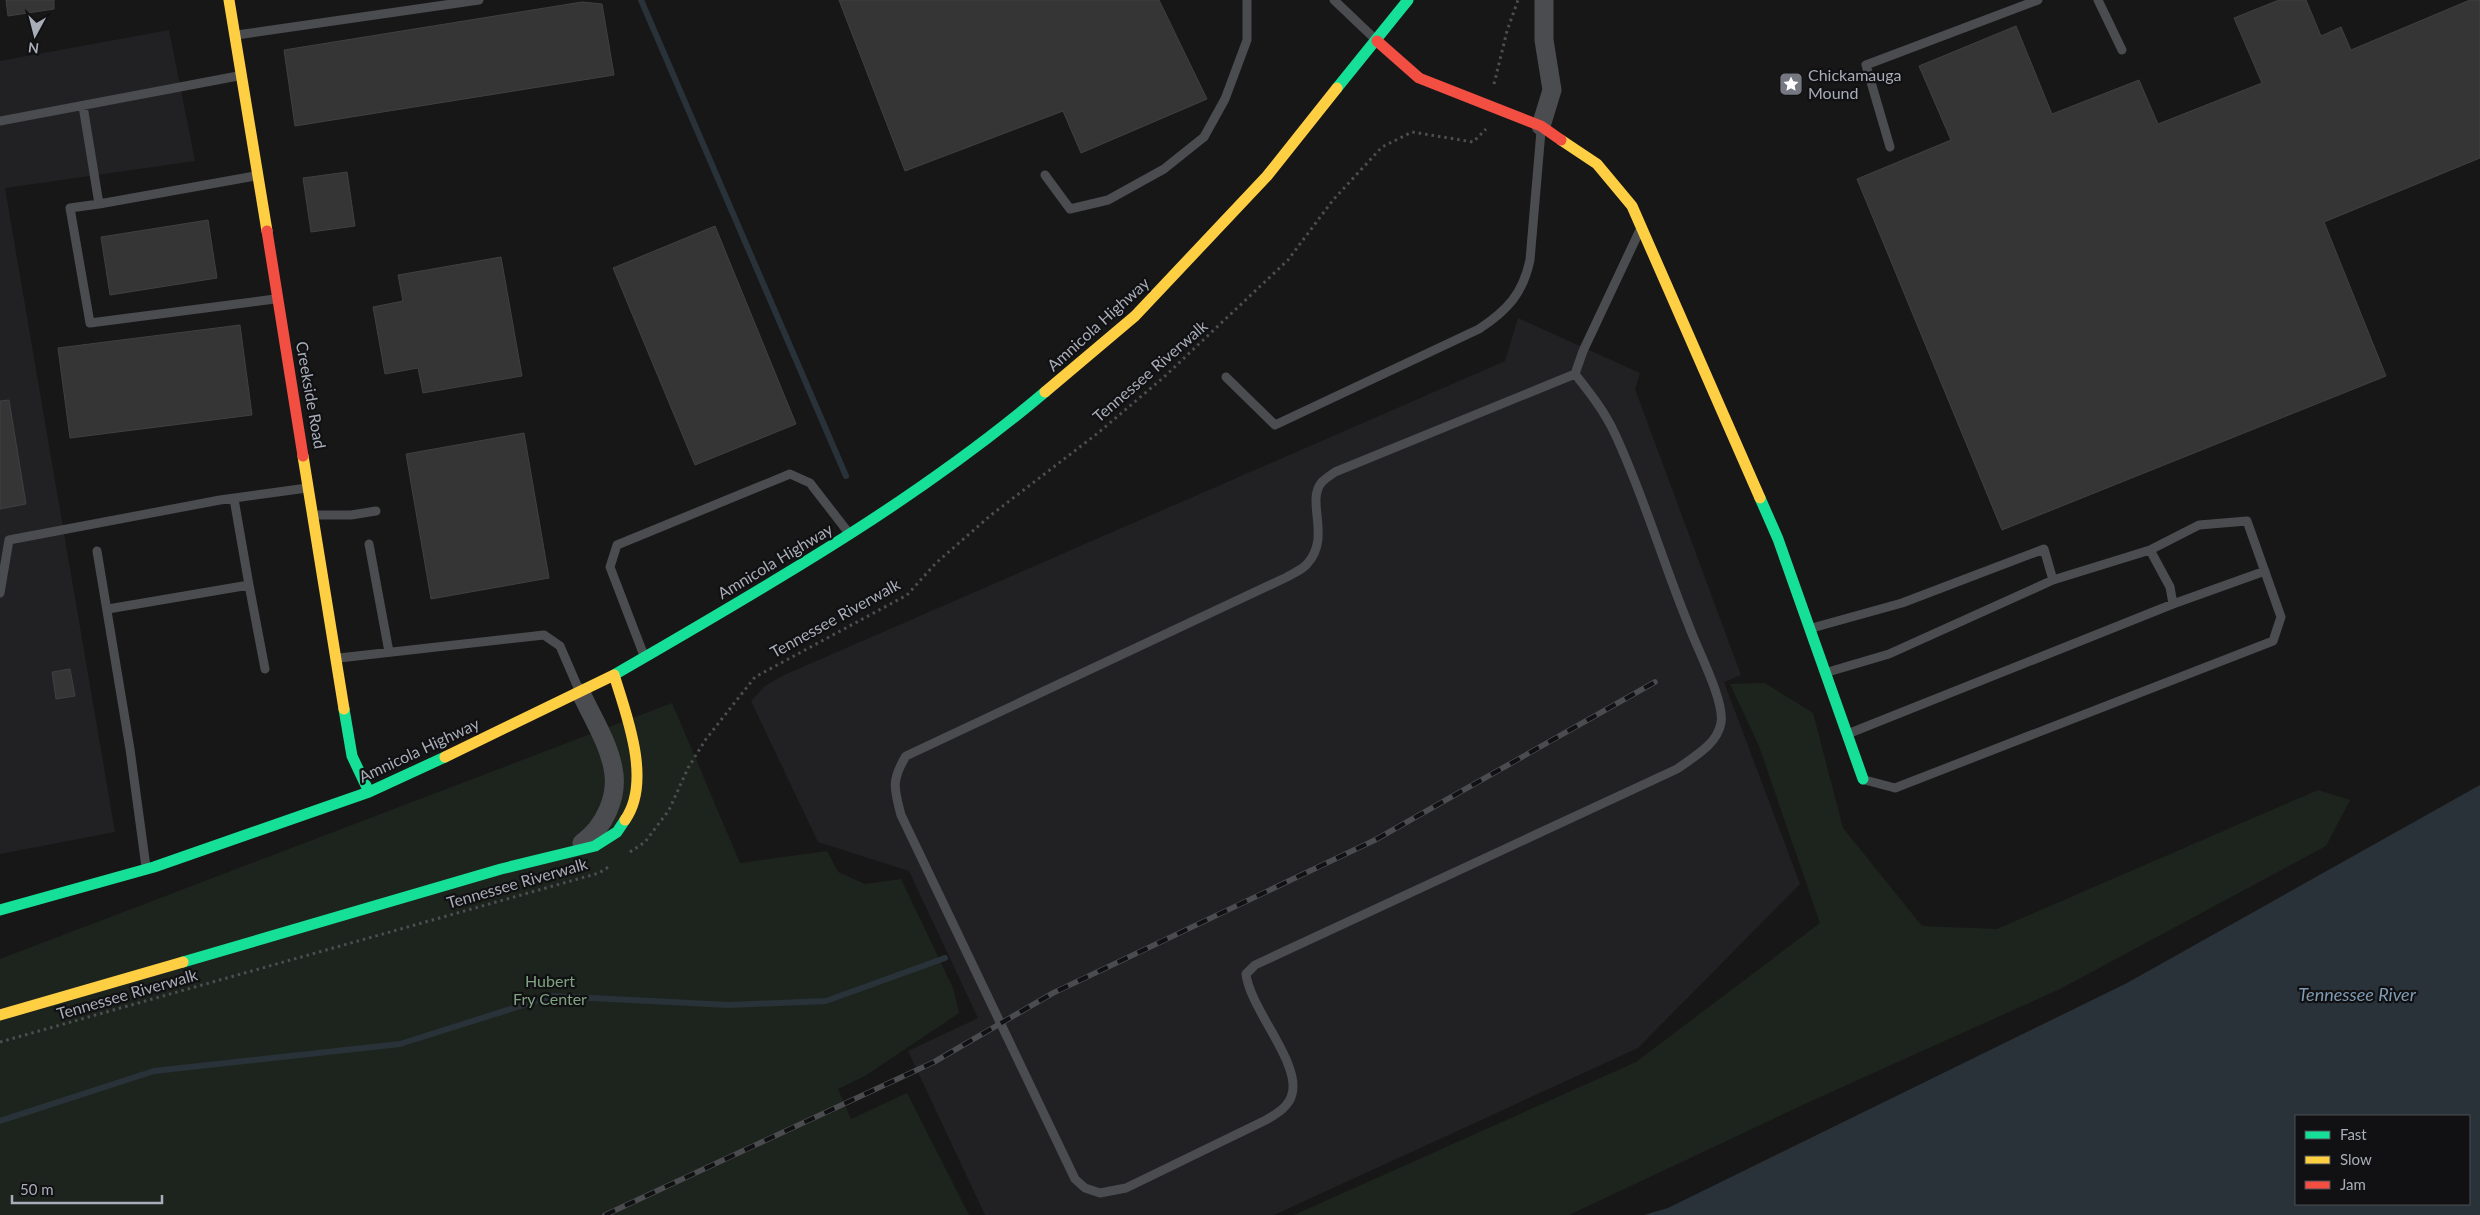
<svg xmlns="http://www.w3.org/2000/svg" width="2480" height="1215" font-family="Lato,sans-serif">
  <rect width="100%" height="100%" fill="#171717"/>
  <!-- built -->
  <path fill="#212123" d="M169,30L195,161L5,188L115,832L0,854V61Z
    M1518,318L1640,373L1635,389L1741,675L1724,682L1800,884L1638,1048L1274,1215H985L908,1051L978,1018L909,871L818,842L751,701L765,686L782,676L1505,361Z"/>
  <!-- green -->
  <path fill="#1d241e" d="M1765,683L1813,713L1843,828L1922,926L1997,929L2318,790L2350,800L2326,846L2060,989L1809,1102L1569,1215H1294L1636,1062L1820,923L1759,746L1730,684Z
    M672,703L740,863L827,851L838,872L865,884L901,879L953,988L959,1013L865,1076L838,1089L851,1119L907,1093L969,1215H0V959Z"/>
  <!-- water -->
  <path fill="#2a3239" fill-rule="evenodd" d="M2480,785V1215H1644L1668,1208L2127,983ZM2296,1116H2469V1204H2296Z"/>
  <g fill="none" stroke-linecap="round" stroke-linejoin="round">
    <!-- stream -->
    <path stroke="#2a3239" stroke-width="6" d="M641,0L846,476
      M0,1121L154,1071L400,1044L552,996L729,1005L826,1001L945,958"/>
  </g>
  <!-- building -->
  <path fill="#353536" stroke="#3f4043" d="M6,0H54V9L8,16Z
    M839,0H1159L1207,99L1081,153L1063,111L905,171Z
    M2279,0H2306L2321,36L2341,27L2351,50L2470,0H2480V158L2324,222L2386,376L2002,530L1857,179L1951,140L1919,66L2016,26L2052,114L2139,80L2158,124L2262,83L2234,18Z
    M582,2L602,4L614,75L295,126L284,50Z
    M347,172L355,226L311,232L303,178Z
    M208,220L217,278L110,295L101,237Z
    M715,226L796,424L695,465L613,268Z
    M501,257L522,376L423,393L418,368L385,374L373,307L403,301L398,275Z
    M240,325L252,415L70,438L58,348Z
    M9,400L26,504L0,509V401Z
    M524,433L549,578L431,599L406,454Z
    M70,669L75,696L56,699L52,672Z"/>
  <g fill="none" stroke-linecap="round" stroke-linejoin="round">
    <!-- path -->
    <path stroke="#4d4e52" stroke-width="3" stroke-dasharray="2.5 4" stroke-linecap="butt" d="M1494,84L1507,31L1518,0
      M630,852L645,842L669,810L688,768L706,739L755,677L907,595L936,563L991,515L1098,433L1164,377L1288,260L1333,200L1382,147L1412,132L1473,142L1486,129
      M0,1042L599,873L610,866"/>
    <!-- lane -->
    <path stroke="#4b4c50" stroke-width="9" d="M1334,0L1375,39
      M2098,0L2122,50
      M237,35L479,0
      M83,106L99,204L255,176
      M0,121L238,76
      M1890,147L1866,65L2038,0
      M1045,175L1070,209L1108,200L1164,169L1204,137L1225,99L1247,40V0
      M99,204L70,208L90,323L275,299
      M1575,374C1590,393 1605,412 1615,434C1644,496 1663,563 1689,626C1697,649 1725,701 1721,723C1717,745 1693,757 1677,769L1255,965L1246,974C1250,1009 1301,1063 1292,1094C1289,1107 1276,1114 1266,1120L1126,1188L1100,1193L1085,1188L1075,1179L901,815C894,789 891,780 906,756L1287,577C1293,573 1302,570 1307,564C1332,537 1305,501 1322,482C1326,478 1331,475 1335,472L1575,374L1583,351L1639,232
      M1226,377L1275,425L1479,329C1508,310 1523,293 1530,260L1541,131
      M314,515H351L376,511
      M369,544L389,652
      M97,551L130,749L146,867
      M249,585L265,669
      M0,593L9,540L220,500L307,488
      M2173,604L2265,571
      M108,609L249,585L234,499
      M1812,628L1902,603L2044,549L2053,580L2150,550L2170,587L2173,604L1850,733
      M643,653L610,567L617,545L790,474L810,483L848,532
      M339,658L544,635L560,646L579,690
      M1828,672L1889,654L2053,580
      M1865,780L1895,788L2273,641L2281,617L2247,521L2199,525L2150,550"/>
    <!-- street -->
    <path stroke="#4b4c50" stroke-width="19" d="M1541,126L1552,90L1544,40V0
      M581,693C592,717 608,742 613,768C619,796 604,828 582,843"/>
    <!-- fast -->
    <path stroke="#16e098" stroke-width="11" d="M1337,88L1408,0
      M1760,498L1778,539L1863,779
      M614,675C762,589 914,503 1045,392
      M344,709L352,756L369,792
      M0,910L154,867L369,792L445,757
      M183,962L501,869L595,846L617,832L625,820"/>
    <!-- slow -->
    <path stroke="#ffcf43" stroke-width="11" d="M229,0L267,231
      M1561,140L1597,164L1632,206L1760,498
      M1045,392L1135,316L1267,176L1337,88
      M303,456L344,709
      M614,675C627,716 652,782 625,820
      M445,757L614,675
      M0,1015L183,962"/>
    <!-- jam -->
    <path stroke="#f24e42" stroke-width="11" d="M1377,41L1419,78L1541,126L1561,140
      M267,231L303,456"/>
    <!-- rail casing -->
    <g stroke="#4b4c4f" stroke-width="5.5">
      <path id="rail" d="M605,1215L934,1062L1053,993L1375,840L1655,682"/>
    </g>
    <!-- rail -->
    <use href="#rail" stroke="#111113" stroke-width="4" stroke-dasharray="11" stroke-linecap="butt"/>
  </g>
  <!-- icons -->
  <defs>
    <g id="sight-square" transform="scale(1.25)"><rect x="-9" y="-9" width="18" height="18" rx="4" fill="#757880" stroke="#111113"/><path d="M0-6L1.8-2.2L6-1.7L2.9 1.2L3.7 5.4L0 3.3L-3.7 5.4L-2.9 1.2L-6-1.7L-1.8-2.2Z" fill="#fff"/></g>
  </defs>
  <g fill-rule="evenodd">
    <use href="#sight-square" x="1791" y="84"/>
  </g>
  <g text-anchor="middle" stroke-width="4.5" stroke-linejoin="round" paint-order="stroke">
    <!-- poi labels -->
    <g font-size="16" fill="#a8adb8" stroke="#111113" text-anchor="start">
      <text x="1808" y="81">Chickamauga<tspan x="1808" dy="18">Mound</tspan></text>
    </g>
    <!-- street labels -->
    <g font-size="16" fill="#a8adb8" stroke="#111113">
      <text transform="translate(1098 324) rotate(-42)" y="6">Amnicola Highway</text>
      <text transform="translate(1150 371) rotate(-41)" y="6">Tennessee Riverwalk</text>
      <text transform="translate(311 395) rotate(80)" y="6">Creekside Road</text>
      <text transform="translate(775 561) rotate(-31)" y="6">Amnicola Highway</text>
      <text transform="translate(835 618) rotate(-29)" y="6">Tennessee Riverwalk</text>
      <text transform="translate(419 750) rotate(-25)" y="6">Amnicola Highway</text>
      <text transform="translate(517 883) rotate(-16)" y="6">Tennessee Riverwalk</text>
      <text transform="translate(127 994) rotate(-16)" y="6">Tennessee Riverwalk</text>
    </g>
    <!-- park labels -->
    <g font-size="16" fill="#7fa381" stroke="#111113">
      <text x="550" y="987">Hubert<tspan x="550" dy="18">Fry Center</tspan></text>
    </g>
    <!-- water labels -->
    <g font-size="18" font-style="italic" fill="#7f9bb3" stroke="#111113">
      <text x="2357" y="1001">Tennessee River</text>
    </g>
  </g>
  <!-- legend -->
  <rect x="2295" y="1115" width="175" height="90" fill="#111113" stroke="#4d4f55"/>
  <rect x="2305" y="1131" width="25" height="8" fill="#16e098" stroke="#4d4f55"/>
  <text x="2340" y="1140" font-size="15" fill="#a8adb8">Fast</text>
  <rect x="2305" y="1156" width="25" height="8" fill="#ffcf43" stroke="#4d4f55"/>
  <text x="2340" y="1165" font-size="15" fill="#a8adb8">Slow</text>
  <rect x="2305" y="1181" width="25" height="8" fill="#f24e42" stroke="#4d4f55"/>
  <text x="2340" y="1190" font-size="15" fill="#a8adb8">Jam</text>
  <!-- north arrow -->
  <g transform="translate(35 35) rotate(187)" stroke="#111113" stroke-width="4" paint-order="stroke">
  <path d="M0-4L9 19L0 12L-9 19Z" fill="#a8adb8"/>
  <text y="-8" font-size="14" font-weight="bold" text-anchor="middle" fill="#a8adb8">N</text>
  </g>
  <!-- scale -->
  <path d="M12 1195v8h150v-8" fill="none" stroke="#a8adb8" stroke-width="2.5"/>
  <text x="20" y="1195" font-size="15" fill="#a8adb8" stroke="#111113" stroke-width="4" paint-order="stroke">50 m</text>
</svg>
